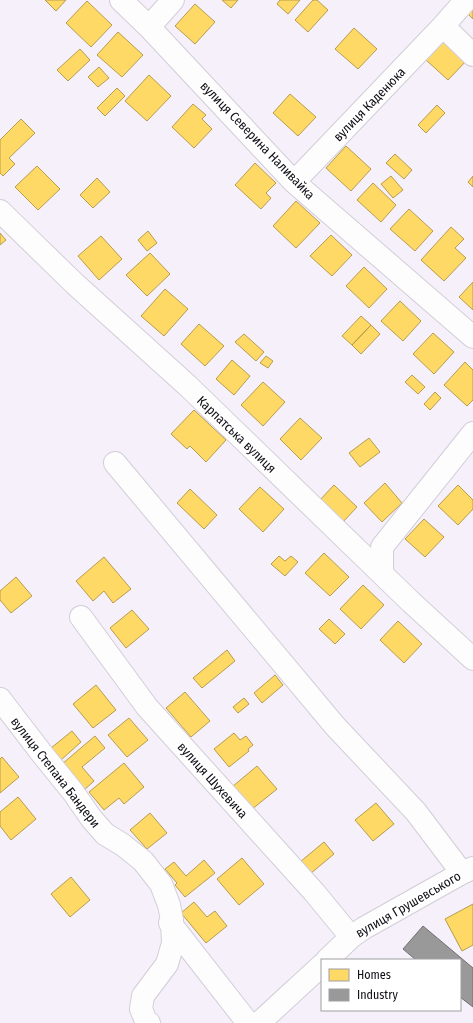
<svg xmlns="http://www.w3.org/2000/svg" width="473" height="1023" font-family="'Fira Sans Condensed',sans-serif">
  <rect width="100%" height="100%" fill="#f5f0fa"/>
  <!-- homes -->
  <path fill="#ffd966" stroke="#b79c4d" d="M45,0H66L56,11Z
    M222,0H238L231,8Z
    M280,0H300L288,14L277,4Z
    M313,0H317L328,10L308,32L295,20Z
    M87,1L112,25L91,47L66,23Z
    M195,4L215,22L195,44L175,26Z
    M473,5V19L466,12Z
    M354,28L377,49L358,69L335,49Z
    M118,32L143,55L122,77L97,55Z
    M446,39L468,59L448,80L426,60Z
    M80,49L90,60L68,81L57,70Z
    M99,67L109,78L98,87L88,77Z
    M149,75L171,96L147,121L125,101Z
    M117,88L125,96L105,116L97,108Z
    M290,94L316,117L298,136L273,113Z
    M193,104L206,115L202,119L212,129L194,148L172,127Z
    M437,105L445,113L426,133L418,125Z
    M21,119L35,133L9,158L15,164L3,176L0,173V140Z
    M346,146L371,169L351,191L326,168Z
    M395,154L412,170L404,179L386,163Z
    M255,163L276,183L266,193L271,198L261,209L235,185Z
    M37,166L60,189L38,210L15,187Z
    M391,176L403,190L393,198L381,184Z
    M473,176V187L468,182Z
    M97,178L110,192L93,208L80,195Z
    M373,183L396,205L381,222L357,200Z
    M296,201L320,223L296,248L273,226Z
    M409,209L433,231L415,251L390,229Z
    M451,227L464,239L455,248L466,258L444,281L421,260Z
    M148,231L157,243L147,251L138,240Z
    M0,233L6,240L0,245Z
    M331,235L352,255L332,276L310,256Z
    M101,236L122,259L99,280L78,256Z
    M150,253L170,274L147,296L126,275Z
    M364,267L387,289L369,308L346,286Z
    M473,282V310L459,297Z
    M165,289L188,309L164,336L141,316Z
    M400,301L421,321L403,341L381,321Z
    M361,316L371,325L352,345L342,336Z
    M199,324L224,346L205,366L181,344Z
    M371,325L380,334L361,354L352,345Z
    M433,333L454,352L434,374L413,354Z
    M244,334L264,352L256,361L235,342Z
    M266,356L273,361L268,368L260,363Z
    M232,360L250,376L234,395L216,379Z
    M465,362L473,370V400L467,406L444,385Z
    M412,375L425,387L418,394L405,382Z
    M263,382L285,402L263,426L241,405Z
    M435,392L441,398L430,410L424,404Z
    M194,410L226,440L206,462L190,446L187,449L171,434Z
    M300,418L322,438L301,460L280,439Z
    M369,438L380,452L360,467L349,453Z
    M385,483L402,503L382,522L364,503Z
    M334,485L357,507L342,523L319,501Z
    M458,485L473,500V509L458,525L438,506Z
    M260,487L284,509L263,532L239,509Z
    M190,489L217,515L204,529L177,503Z
    M424,519L444,537L425,557L405,539Z
    M324,553L349,577L330,596L305,573Z
    M279,556L285,561L291,556L298,562L285,576L271,564Z
    M104,557L131,589L113,603L104,591L93,601L76,581Z
    M16,577L32,596L11,613L0,600V591Z
    M363,585L384,605L361,629L340,609Z
    M132,610L149,629L126,648L110,628Z
    M329,619L345,634L335,644L319,629Z
    M398,621L422,644L404,663L380,640Z
    M227,650L235,661L202,688L193,678Z
    M275,675L283,685L262,703L254,693Z
    M96,685L116,710L93,728L73,704Z
    M185,692L210,721L191,737L166,708Z
    M244,698L249,704L238,713L233,707Z
    M129,718L148,740L127,757L108,735Z
    M72,731L81,742L61,760L51,748Z
    M234,733L240,740L246,736L253,745L248,749L249,751L229,767L214,749Z
    M95,736L105,748L82,767L94,781L84,790L62,764Z
    M2,757L19,777L0,793V759Z
    M124,763L144,787L124,804L119,798L104,810L89,792Z
    M257,766L277,789L251,810L232,787Z
    M18,797L36,819L11,840L0,826V812Z
    M376,803L394,824L373,841L355,820Z
    M150,813L167,833L147,849L130,830Z
    M324,842L334,854L310,874L300,862Z
    M242,858L264,884L239,905L217,879Z
    M204,860L215,873L185,897L175,885L177,883L165,869L174,862L186,876Z
    M71,877L90,900L70,917L51,894Z
    M194,902L207,917L215,911L227,926L206,943L181,913Z
    M473,904V945L462,951L445,919Z"/>
  <!-- industry -->
  <path fill="#999" stroke="#706f71" d="M423,926L473,968V1007L460,997V960H416L403,949Z"/>
  <g fill="none" stroke-linecap="round" stroke-linejoin="round">
    <!-- minor casing -->
    <g stroke="#d2cdd7" stroke-width="24">
      <path id="minor" d="M121,0L149,27L294,182L473,337
        M443,26L473,55
        M149,27L173,0
        M294,182L443,26L466,0
        M0,211L75,284L188,386L411,602L473,659
        M115,463L335,726L416,812L462,873
        M382,573V547L473,433
        M81,617L147,707L314,892L351,937
        M0,699L43,755L73,792L91,818L105,834L123,845L143,861L161,884L169,905L172,920L173,943L167,964L143,996L141,1009L146,1021L149,1023
        M170,923L248,1023
        M327,960L351,937L364,928L462,873L473,868
        M259,1023L322,965"/>
    </g>
    <!-- minor -->
    <use href="#minor" stroke="#fefdfe" stroke-width="22"/>
  </g>
  <g text-anchor="middle" stroke-width="4" stroke-linejoin="round" paint-order="stroke">
    <!-- street labels -->
    <g font-size="13" fill="#100c14" stroke="#fff">
      <text transform="translate(369 104) rotate(-46)" y="5">вулиця Каденюка</text>
      <text transform="translate(258 140) rotate(46)" y="5">вулиця Северина Наливайка</text>
      <text transform="translate(237 434) rotate(44)" y="5">Карпатська вулиця</text>
      <text transform="translate(56 772) rotate(52)" y="5">вулиця Степана Бандери</text>
      <text transform="translate(213 780) rotate(48)" y="5">вулиця Шухевича</text>
      <text transform="translate(408 904) rotate(-30)" y="5">вулиця Грушевського</text>
    </g>
  </g>
  <!-- legend -->
  <rect x="321" y="959" width="140" height="52" fill="#ffffff" stroke="#9f9ea1"/>
  <rect x="329" y="969" width="20" height="12" fill="#ffd966" stroke="#9f9ea1"/>
  <text x="357" y="979" font-size="12" fill="#100c14">Homes</text>
  <rect x="329" y="989" width="20" height="12" fill="#999999" stroke="#9f9ea1"/>
  <text x="357" y="999" font-size="12" fill="#100c14">Industry</text>
</svg>
